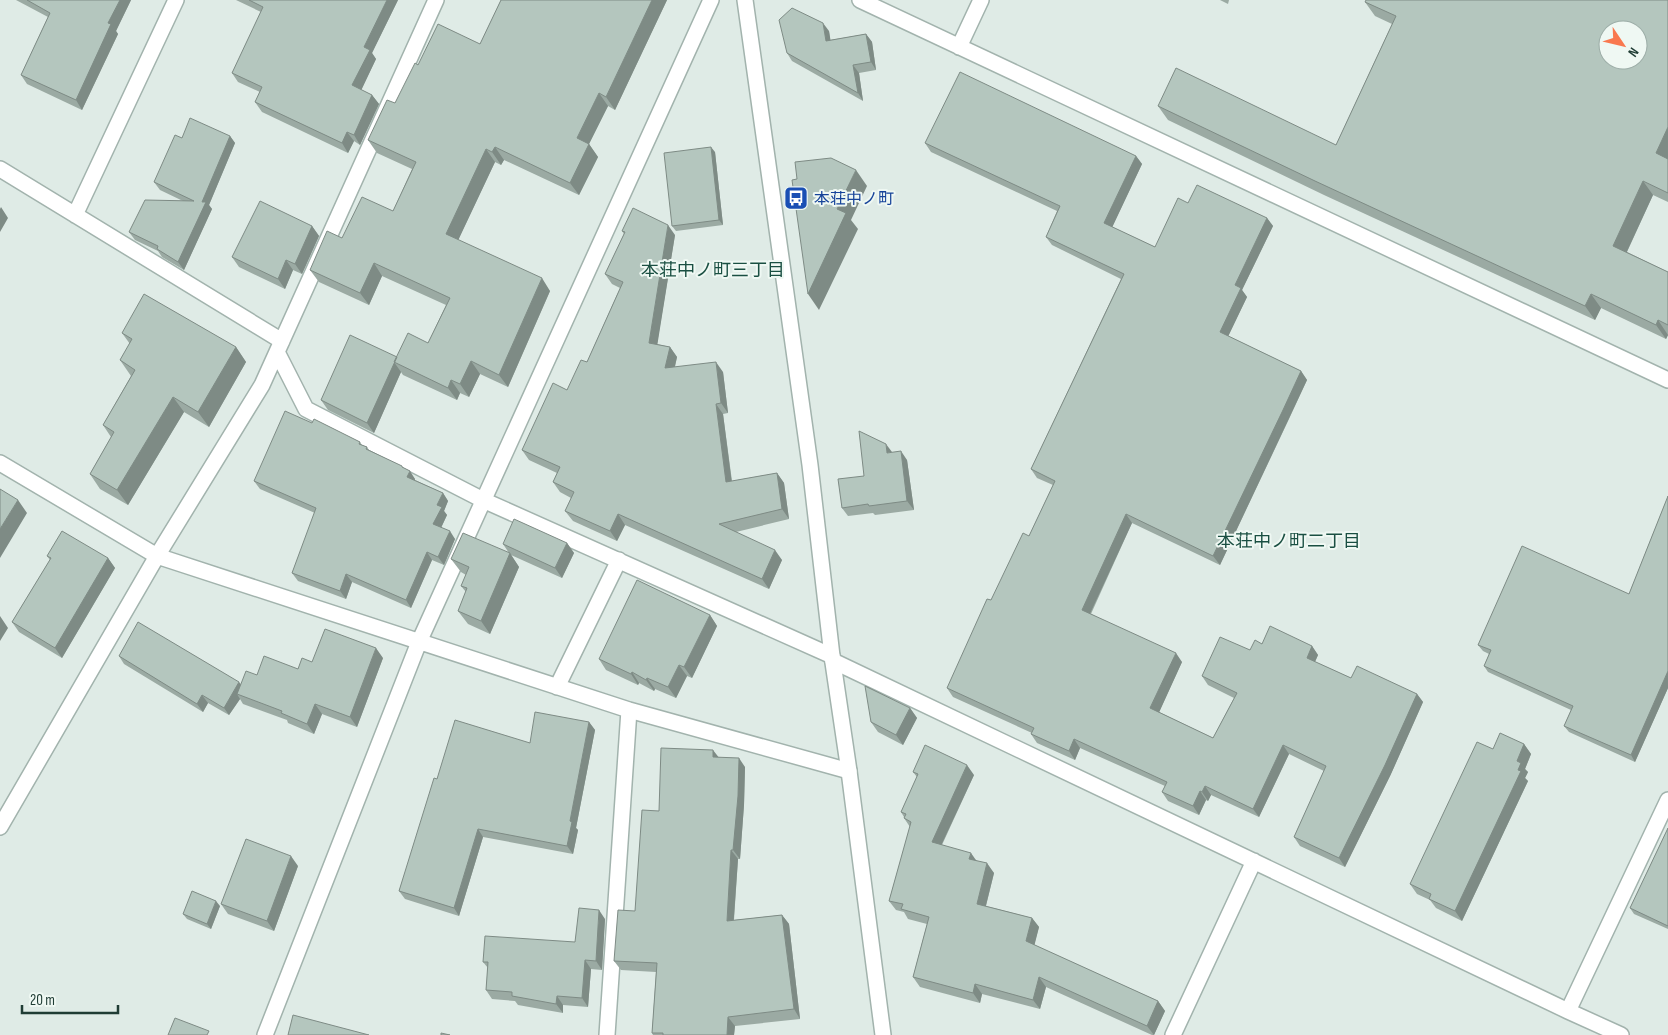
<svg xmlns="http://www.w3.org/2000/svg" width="1668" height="1035" font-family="'Sofia Sans Condensed','Noto Sans JP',sans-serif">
  <rect width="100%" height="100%" fill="#dfebe6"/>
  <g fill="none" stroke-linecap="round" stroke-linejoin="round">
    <!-- minor casing -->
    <g stroke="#a2b3ad" stroke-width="18">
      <path id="minor" d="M860,0L1668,380
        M959,47L981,0
        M0,169L282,341
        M75,215L176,0
        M277,352L306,409L483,500L832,656
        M0,463L157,556L629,710L849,771
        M833,661L1568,1011L1621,1035
        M557,687L619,560
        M0,827L157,556L262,385L436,0
        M1568,1011L1668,800
        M265,1035L419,642L711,0
        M607,1035L629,710
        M1173,1035L1254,861"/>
    </g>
    <!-- tertiary casing -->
    <g stroke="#a2b3ad" stroke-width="18">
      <path id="tertiary" d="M745,0L810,465L832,656L849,771L883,1035"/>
    </g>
    <!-- minor -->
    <use href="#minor" stroke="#fff" stroke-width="15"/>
    <!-- tertiary -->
    <use href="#tertiary" stroke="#fff" stroke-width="15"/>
  </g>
  <!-- wall -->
  <path fill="#9baaa3" d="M16,0H131L116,31L118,34L82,110L27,84L21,75L48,17Z
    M236,0H398L372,53L376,59L361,90L372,95L379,104L360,145L354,141L348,153L262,112L255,102L260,92L238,82L232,73L261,12Z
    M501,0H667L615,110L608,106L589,144L598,157L579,195L504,160L501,165L495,162L458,240L550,291L508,387L480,374L469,397L460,393L457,400L403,375L401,372L374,433L328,410L321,400L397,357L428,343L446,305L382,276L369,305L319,282L310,270L342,238L393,211L412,169L377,153L368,140L395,103L418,65L480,44Z
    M1220,0H1229L1228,4Z
    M1668,0V202L1653,195L1627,252L1668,272V335L1666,339L1601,308L1595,320L1324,195L1168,120L1158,106L1336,145L1392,24L1375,16L1365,2Z
    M829,31L830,40L866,34L872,42L876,70L859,73L863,101L792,61L787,53Z
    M230,136L235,143L209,205L212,209L184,270L162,257L158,251L135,240L129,232L183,201L160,190L154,182L182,138Z
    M925,143L1136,156L1142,164L1112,227L1155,247L1188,203L1267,218L1273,226L1242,290L1247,297L1228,336L1301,371L1307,380L1289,419L1220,565L1132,523L1091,614L1182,662L1159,712L1213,738L1234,698L1208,685L1202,676L1262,644L1312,646L1318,655L1315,662L1351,678L1417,694L1423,702L1391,774L1345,867L1300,846L1294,837L1324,771L1289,754L1259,817L1211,795L1208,801L1206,800L1199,815L1168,801L1162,792L1165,786L1080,748L1075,760L1037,743L1031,734L1032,733L953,697L947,688L991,600L1029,536L1053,485L1037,478L1031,469L1121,279L1052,245L1046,237L1057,211L931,152Z
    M715,152L723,225L676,231L672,226Z
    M312,226L319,236L302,274L293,270L285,289L239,267L232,257Z
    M622,231L675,235L657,344L670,347L677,357L675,367L723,372L728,413L723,414L732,481L777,473L784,483L789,519L736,532L782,560L769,589L625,525L617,541L573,521L565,511L571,498L560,492L553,482L557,473L529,460L522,450L567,390L587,362L620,288L612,284L605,274L624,234Z
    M122,333L236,347L246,362L209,427L184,412L128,505L100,489L90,474L111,437L103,425L131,376L120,360L130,344Z
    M312,423L360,442L362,445L367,447L369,450L404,468L415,479V480L443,493L448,501L444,511L447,515L441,528L455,539L444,565L432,560L411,608L352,582L346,599L298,581L292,573L315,513L260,489L254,481Z
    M892,453L907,460L914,510L875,515L873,513L848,516L842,508L864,476Z
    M1668,496V688L1635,762L1569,732L1564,726L1571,710L1488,672L1484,666L1489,654L1483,651L1478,645L1629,594Z
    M567,543L574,553L562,578L511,555L519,567L490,634L468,624L458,611L466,592L461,586L466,575L461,572L451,559L509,553L503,544Z
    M47,556L108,558L115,568L62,658L19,632L12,622L50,560Z
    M710,615L717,626L692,678L687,676L676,698L655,689L654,691L639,683L638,685L606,670L599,659Z
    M119,656L241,684L257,675L298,669L312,662L383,658L357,727L322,714L314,734L288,723L287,720L243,704L240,699L229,715L208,703L203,712L124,664Z
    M910,708L917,718L903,745L878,732L871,722Z
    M589,722L595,730L576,828L578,830L573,854L483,837L459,916L405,899L399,891L437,779L530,743Z
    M1524,744L1531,754L1525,769L1528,772L1525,778L1528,781L1462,921L1436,908L1430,900L1417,894L1410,884L1493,749Z
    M719,757L745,767L744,805L740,859H738L734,920L782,915L789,924L800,1019L735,1026L734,1035H653L652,1033L656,972L621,970L614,961L635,911L659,811Z
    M913,772L974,775L942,845L976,860L994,873L986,906L1032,918L1039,927L1034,945L1158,1001L1165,1011L1154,1035H1152L1046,987L1040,1009L982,994L980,1003L920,987L913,977L927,924L908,919L904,912L896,910L889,901L910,827L904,818V817L901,812L917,777Z
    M1668,828V929L1634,914L1630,908Z
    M298,866L274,931L228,914L221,904Z
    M220,906L211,929L187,919L183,914Z
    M605,919L602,970L591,969L588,1007L563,1005V1013L518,1005L515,1001L492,999L486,990L488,968L483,962L575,942Z"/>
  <!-- shaded-wall -->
  <path fill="#7e8b85" d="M120,0H131L116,31L118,34L82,110L76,100L108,23Z
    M387,0H398L372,53L376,59L359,95L352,85L364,47Z
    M652,0H667L615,110L606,97Z
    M823,23L829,31L832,49L826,41Z
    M866,34L872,42L876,70L871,62Z
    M853,65L859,73L863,101L858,93Z
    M599,93L608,106L589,144L598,157L579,195L570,183L577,138Z
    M372,95L379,104L360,145L354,135Z
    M1668,127V163L1656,153Z
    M347,132L354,141L348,153L342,143Z
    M230,136L235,143L209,205L212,209L184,270L178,262L202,202Z
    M495,147L504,160L501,165L492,152Z
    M711,147L715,152L723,225L719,220Z
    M486,149L495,162L455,247L446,234Z
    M1136,156L1142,164L1110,232L1104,223Z
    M856,170L867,186L851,220L858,229L819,310L808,294L837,209Z
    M1643,181L1653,195L1623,260L1613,246Z
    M1,207L8,218L0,232V209Z
    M1267,218L1273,226L1242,290L1247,297L1226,341L1220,332L1235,285Z
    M668,225L675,235L656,353L649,343Z
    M312,226L319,236L302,274L295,264Z
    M286,260L293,270L285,289L278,279Z
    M374,263L382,276L369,305L360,293Z
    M542,278L550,291L508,387L499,375Z
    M1591,294L1601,308L1595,320L1585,306Z
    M1658,320L1668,335L1666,339L1656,325Z
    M236,347L246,362L209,427L198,412Z
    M670,347L677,357L672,378L665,368Z
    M471,361L480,374L469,397L460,384Z
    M394,362L401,372L374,433L367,423Z
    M716,362L723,372L728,413L721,403Z
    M1301,371L1307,380L1220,565L1213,556Z
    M451,380L460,393L457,400L448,388Z
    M173,397L184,412L128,505L117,490Z
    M716,404L723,414L733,492L726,482Z
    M886,444L892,452L887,453Z
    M901,451L907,460L914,510L907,501Z
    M410,471L415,479L413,485L407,477Z
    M777,473L784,483L789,519L782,509Z
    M443,493L448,501L444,511L447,515L439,532L433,524L437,505Z
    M18,500L27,513L0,558V529Z
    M618,514L625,525L617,541L610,531Z
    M1126,514L1132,523L1088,618L1082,610Z
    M450,531L455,539L444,565L438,557Z
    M567,543L574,553L562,578L555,568Z
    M775,550L782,560L769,589L762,579Z
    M427,552L432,560L411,608L406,600Z
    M510,553L519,567L490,634L481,621Z
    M108,558L115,568L62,658L55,648Z
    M346,574L352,582L346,599L340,591Z
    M710,615L717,626L692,678L684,667Z
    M0,616L8,628L0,641Z
    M1312,646L1318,655L1313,666L1307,658Z
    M376,648L383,658L357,727L350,717Z
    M1176,653L1182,662L1157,717L1150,708Z
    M679,665L687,676L676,698L668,687Z
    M1668,671V688L1635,762L1631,755Z
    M632,672L639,683L638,685L631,674Z
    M647,678L655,689L654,691L646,680Z
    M239,682L245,690L237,694L240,699L229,715L224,708Z
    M1417,694L1423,702L1391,774L1345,867L1339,858Z
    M202,695L208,703L203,712L197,704Z
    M315,704L322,714L314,734L307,724Z
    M910,708L917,718L903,745L896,735Z
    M589,722L595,730L576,828L578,830L573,854L567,846L570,821Z
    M1074,739L1080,748L1075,760L1069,751Z
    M1524,744L1531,754L1525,769L1528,772L1525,778L1528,781L1462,921L1455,911L1518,770L1517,761Z
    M1283,745L1289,754L1259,817L1253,809Z
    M713,750L720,759L713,757Z
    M739,758L745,767L744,805L740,859L733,850Z
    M967,765L974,775L938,852L932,842Z
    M1205,786L1211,795L1208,801L1202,792Z
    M1200,791L1206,800L1199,815L1193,806Z
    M478,829L483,837L459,916L454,908Z
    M731,850L738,859L733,930L727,921Z
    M971,853L978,863L969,859Z
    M291,856L298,866L274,931L267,921Z
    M987,863L994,873L984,913L977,904Z
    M216,901L220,906L211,929L207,924Z
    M599,910L605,919L602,970L596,961Z
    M782,915L789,924L800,1019L794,1009Z
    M1032,918L1039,927L1033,951L1026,941Z
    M585,960L591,969L588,1007L582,998Z
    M1039,977L1046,987L1040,1009L1033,1000Z
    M975,984L982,994L980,1003L973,993Z
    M557,996L563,1005V1013L556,1004Z
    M1158,1001L1165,1011L1154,1035L1147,1026Z
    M728,1017L735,1026L734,1035H727Z"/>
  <!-- building -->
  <path fill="#b4c6be" stroke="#7e8b85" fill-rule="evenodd" d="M27,0H120L108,23L111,24L76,100L21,75L50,13Z
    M249,0H387L364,47L370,50L352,85L372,95L354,135L347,132L342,143L255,102L262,87L232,73L263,7Z
    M501,0H652L606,97L599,93L577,138L589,144L570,183L495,147L492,152L486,149L446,234L542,278L499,375L471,361L460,384L451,380L448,388L394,362L408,333L428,343L450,298L374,263L360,293L310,270L327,231L342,238L362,197L393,211L416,162L368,140L387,100L395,103L415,63L418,65L438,24L480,44Z
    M1366,0H1668V127L1656,153L1668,159V193L1643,181L1613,246L1668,272V325L1658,320L1656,325L1591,294L1585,306L1315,181L1158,106L1176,68L1336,145L1396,16L1365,2ZM1608,30H1638V60H1608Z
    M792,8L823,23L826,41L866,34L871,62L853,65L858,93L787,53L779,20Z
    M960,72L1136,156L1104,223L1155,247L1178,198L1188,203L1197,185L1267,218L1235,285L1241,288L1220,332L1301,371L1283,410L1213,556L1126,514L1082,610L1176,653L1150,708L1213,738L1237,693L1202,676L1220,637L1250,650L1255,640L1262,644L1270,626L1312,646L1307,658L1351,678L1357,666L1417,694L1385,765L1339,858L1294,837L1326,766L1283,745L1253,809L1205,786L1202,792L1200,791L1193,806L1162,792L1167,782L1074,739L1069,751L1031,734L1034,728L947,688L987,599L991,600L1023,533L1029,536L1055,481L1031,469L1124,274L1046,237L1060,206L925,143Z
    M190,118L230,136L202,202H206L178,262L157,249L158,246L129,232L145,200L194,201L154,182L175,135L182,138Z
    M711,147L719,220L672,226L664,153Z
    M831,158L856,170L837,209L846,213L808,294L792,180L797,179L795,162Z
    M260,201L312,226L295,264L286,260L278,279L232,257Z
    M633,208L668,225L649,343L670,347L665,368L716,362L721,403L716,404L726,482L777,473L782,509L719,524L775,550L762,579L618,514L610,531L565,511L574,492L553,482L560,467L522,450L553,383L567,390L581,360L587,362L623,282L605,274L625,232L622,231Z
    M144,294L236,347L198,412L173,397L117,490L90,474L114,432L103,425L135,370L120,360L132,339L122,333Z
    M350,335L397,357L367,423L321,400Z
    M285,411L312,423L314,419L360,442L359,444L367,447L366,449L402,466V467L410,471L407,477L443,493L437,505L442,507L433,524L450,531L438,557L427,552L406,600L346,574L340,591L292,573L316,508L254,481Z
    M859,431L886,444L887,453L901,451L907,501L869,506L868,504L842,508L838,479L864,476Z
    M0,489L18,500L0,529Z
    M1668,496V671L1631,755L1564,726L1573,706L1484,666L1491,650L1478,645L1522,546L1629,594Z
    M514,519L567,543L555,568L503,544Z
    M62,531L108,558L55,648L12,622L51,558L47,556Z
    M463,533L510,553L481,621L458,611L467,588L461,586L469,567L451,559Z
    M637,580L710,615L684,667L679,665L668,687L647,678L646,680L632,672L631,674L599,659Z
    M138,622L239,682L224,708L202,695L197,704L119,656Z
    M325,629L376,648L350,717L315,704L307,724L281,713L282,711L237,694L246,671L257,675L264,656L298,669L302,658L312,662Z
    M865,686L910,708L896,735L871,722Z
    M535,712L589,722L570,821L572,822L567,846L478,829L454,908L399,891L434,778L437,779L455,720L530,743Z
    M1500,733L1524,744L1517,761L1521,763L1518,770L1521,771L1455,911L1429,899L1431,894L1410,884L1477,742L1493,749Z
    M925,745L967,765L932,842L971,853L969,859L987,863L977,904L1032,918L1026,941L1158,1001L1147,1026L1039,977L1033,1000L975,984L973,993L913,977L929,917L901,909L903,904L889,901L911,822L904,818L906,814L901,812L918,774L913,772Z
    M661,748L713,750V757L739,758L738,796L733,850H731L727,921L782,915L794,1009L728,1017L727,1035H663V1033H652L657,963L614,961L618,910L635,911L642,810L659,811Z
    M1668,828V926L1630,908Z
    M246,839L291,856L267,921L221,904Z
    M192,891L216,901L207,924L183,914Z
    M579,908L599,910L596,961L585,960L582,998L557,996L556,1004L512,996V992L486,990L488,962H483L485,936L575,942Z
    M293,1015L369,1035H288Z
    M175,1018L209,1031L207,1035H168Z
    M441,1033L450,1035H441Z"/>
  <!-- icons -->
  <defs>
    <g id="bus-square" transform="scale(1.25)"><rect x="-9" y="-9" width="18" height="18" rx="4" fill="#1a4fb4" stroke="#eff8f3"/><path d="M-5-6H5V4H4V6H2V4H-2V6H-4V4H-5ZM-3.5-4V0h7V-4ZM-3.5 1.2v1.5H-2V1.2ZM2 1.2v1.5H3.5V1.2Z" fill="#fff"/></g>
  </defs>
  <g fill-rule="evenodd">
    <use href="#bus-square" x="796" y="198"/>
  </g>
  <g text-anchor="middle" stroke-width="4" stroke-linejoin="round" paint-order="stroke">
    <!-- transit labels -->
    <g font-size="16" fill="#164399" stroke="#eff8f3" text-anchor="start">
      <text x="814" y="204">本荘中ノ町</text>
    </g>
    <!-- neighbourhood labels -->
    <g font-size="18" fill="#1a4f42" stroke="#eff8f3">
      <text x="713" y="276">本荘中ノ町三丁目</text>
      <text x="1289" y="547">本荘中ノ町二丁目</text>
    </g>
  </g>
  <!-- north arrow -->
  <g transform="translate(1623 45) rotate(125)"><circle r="24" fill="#eff8f3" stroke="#9cada7"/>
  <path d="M0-4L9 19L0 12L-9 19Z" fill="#f9784f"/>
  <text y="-8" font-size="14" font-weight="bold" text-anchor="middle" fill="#1f3c34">N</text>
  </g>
  <!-- scale -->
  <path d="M22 1005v8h96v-8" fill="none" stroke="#1f3c34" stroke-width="2.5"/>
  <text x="30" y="1005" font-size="15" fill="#1f3c34" stroke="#eff8f3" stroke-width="4" paint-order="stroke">20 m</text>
</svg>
